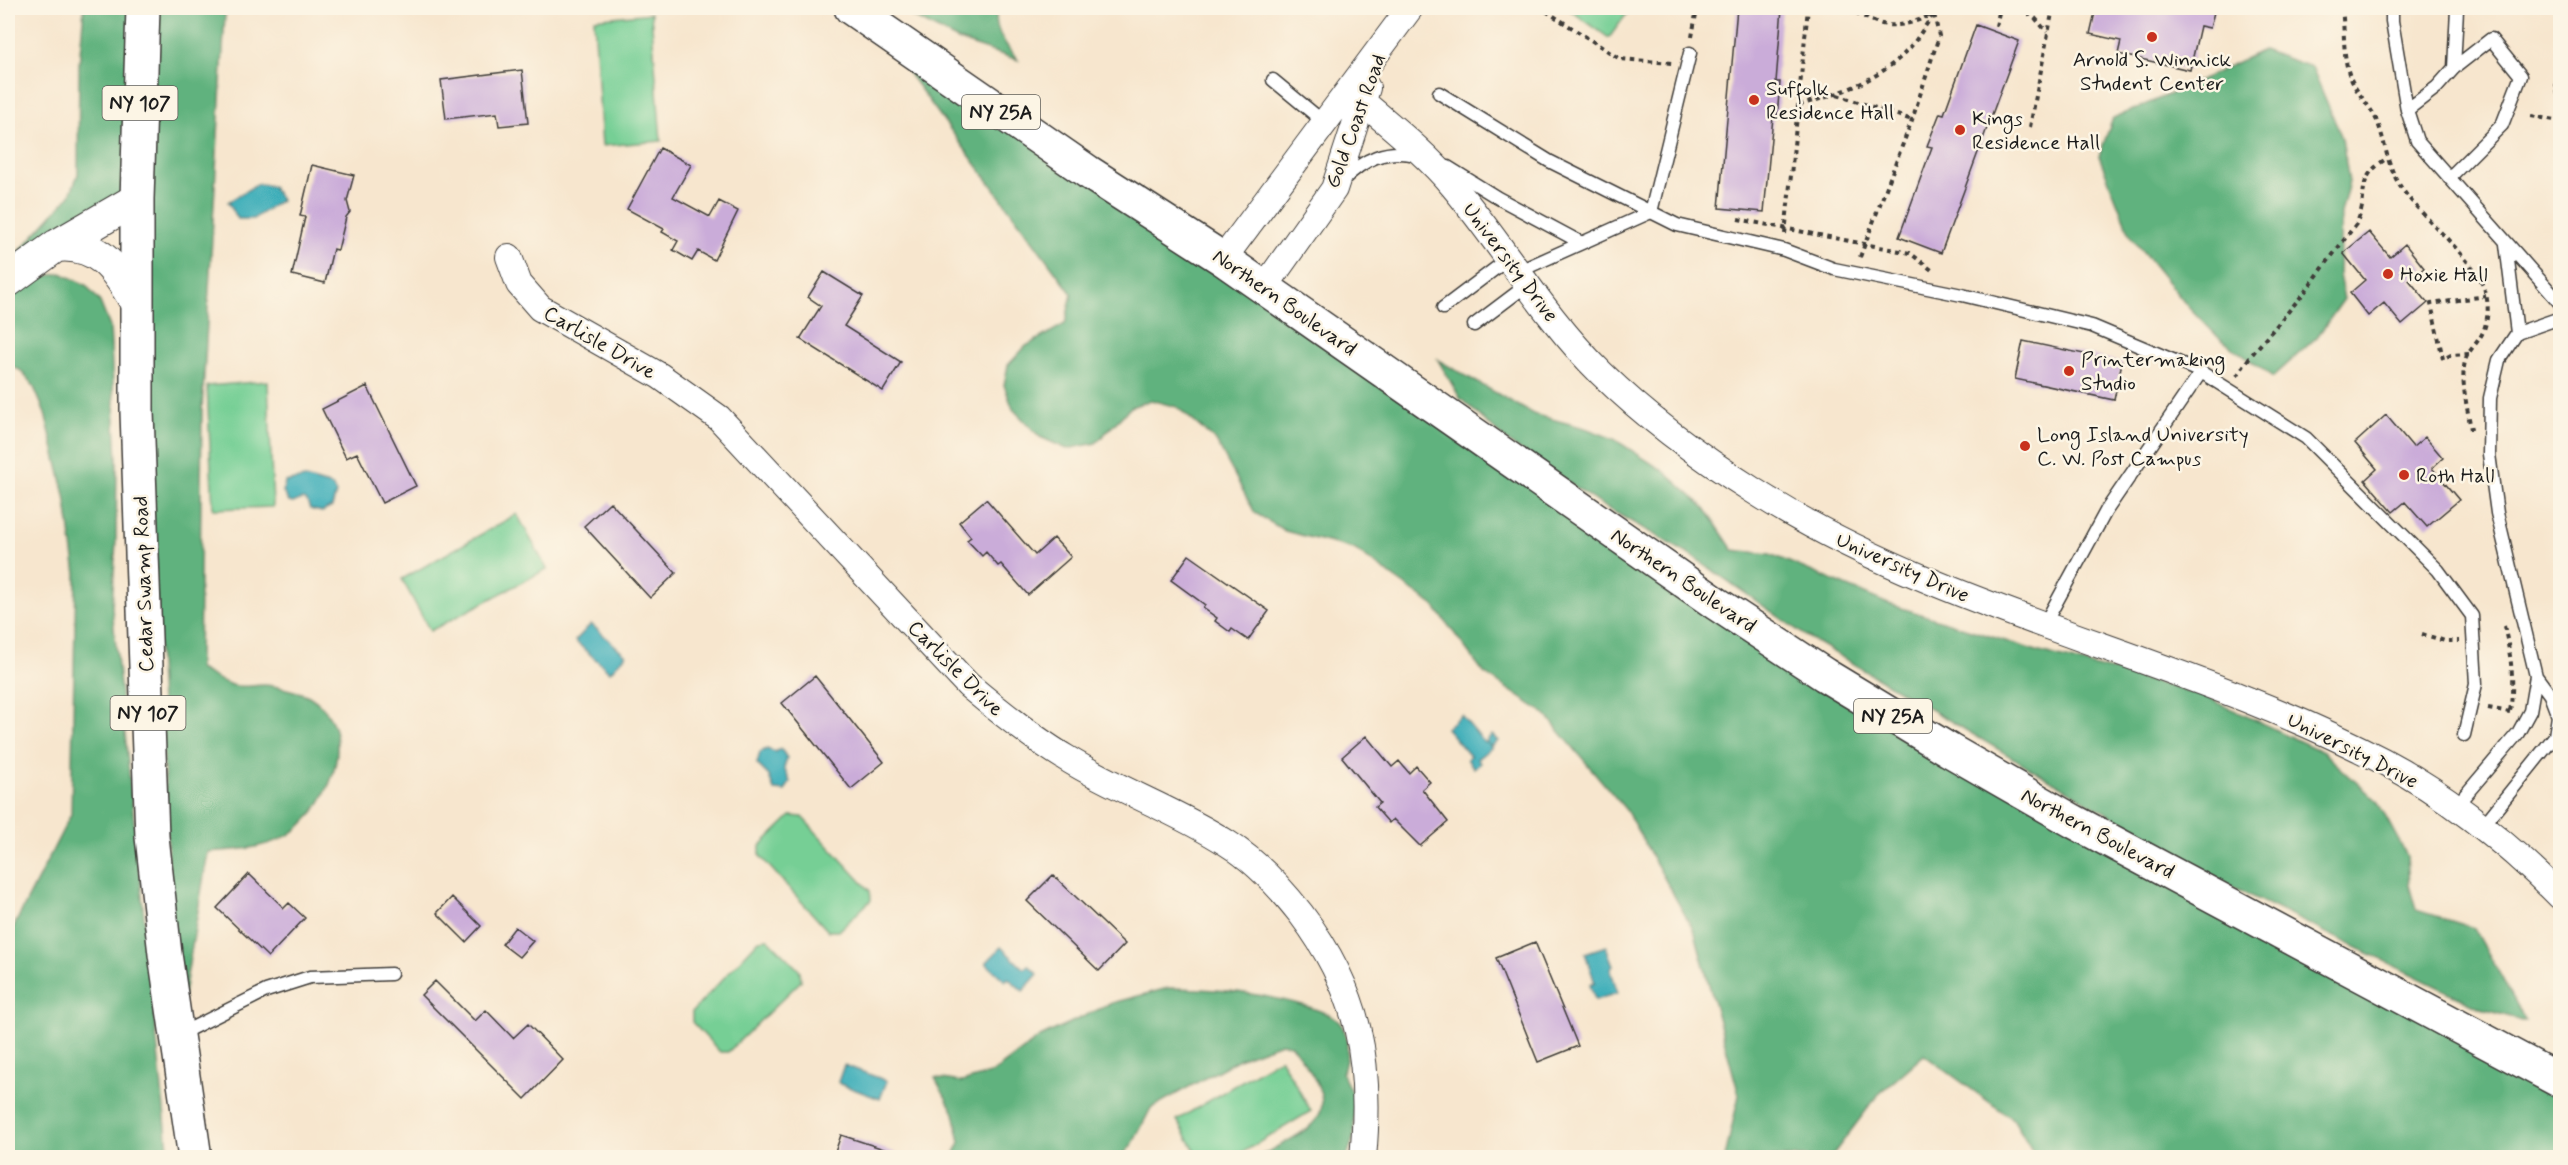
<svg xmlns="http://www.w3.org/2000/svg" width="2568" height="1165" font-family="Mynerve,sans-serif">
  <rect width="100%" height="100%" fill="#fcf5e5"/>
  <filter id="ink" filterUnits="userSpaceOnUse"><feTurbulence type="fractalNoise" baseFrequency=".0167" numOctaves="2"/><feDisplacementMap in="SourceGraphic" scale="12" xChannelSelector="R" yChannelSelector="G"/><feConvolveMatrix kernelMatrix="1 2 1 2 8 2 1 2 1" color-interpolation-filters="sRGB"/></filter>
  <filter id="wash" filterUnits="userSpaceOnUse"><feTurbulence type="fractalNoise" baseFrequency=".008" numOctaves="4" result="noise"/><feDisplacementMap in="SourceGraphic" scale="24" xChannelSelector="R" yChannelSelector="G"/><feGaussianBlur stdDeviation="1.35" result="paint"/><feColorMatrix in="noise" values="0 0 0 0 0 0 0 0 0 0 0 0 0 0 0 0 0 1.4 0 .05"/><feComposite in="paint" operator="in"/></filter>
  <g filter="url(#wash)">
    <rect width="100%" height="100%" fill="#f7e6ce"/>
    <!-- green -->
    <path fill="#76cf95" stroke="#497658" stroke-width="1.5" d="M1567,8H1631L1609,38Z
      M651,13L661,141L602,146L594,19Z
      M268,381L273,507L213,509L207,386Z
      M517,514L547,569L430,631L402,579Z
      M791,816L802,817L870,891L871,900L839,931H828L760,856V846Z
      M768,939L800,971L801,981L728,1052H720L692,1022V1012L759,940Z
      M1280,1058L1311,1111L1235,1157H1199L1177,1120Z"/>
    <!-- forest -->
    <path fill="#60b27e" stroke="#3e674d" stroke-width="1.5" d="M84,8H232L225,15L202,410L199,669C210,674 225,685 237,686C246,687 255,685 264,685C273,685 301,692 309,696C360,727 333,800 296,830C271,849 237,850 208,852L177,1035L137,210L8,264L70,195L78,174L79,65Z
      M896,8H998C991,28 1006,45 1018,60L958,40Z
      M870,21L1717,604L2560,1081V1157H2036L2014,1120L1924,1055L1878,1095L1831,1157H1725L1739,1095L1695,933L1626,810L1545,714L1484,673L1434,606L1354,549L1285,531L1255,513L1216,441L1177,407L1151,400L1131,407L1096,443L1067,449L1040,437L1013,409L1004,385L1008,365L1026,346L1065,324L1072,294Z
      M2263,50L2312,67L2342,138L2349,182L2341,213L2339,275L2344,299L2317,337L2273,377L2218,337L2184,302L2131,237L2099,156L2113,118L2175,92Z
      M61,273L86,285L100,302L110,327L117,460L116,540L112,608L169,1157H8V938L71,814L76,574L65,495L45,413L33,385L20,370L8,365V284Z
      M1438,360L1533,414L1585,428L1614,439L1665,472L1705,508L1733,550L1770,554L1886,603L2040,652L2202,695L2323,752L2377,801L2407,856L2409,885L2416,910L2474,928L2526,1021L2485,1010L2232,887L1806,636L1692,556L1602,505L1508,442L1460,398Z
      M1168,988C1219,989 1260,992 1309,1007C1319,1011 1330,1013 1338,1021C1351,1033 1348,1059 1342,1073L1354,1098V1136L1347,1157H1258C1325,1122 1345,1113 1291,1045L1281,1043L1241,1058L1151,1108L1133,1143L1122,1157H953L960,1142L954,1113L935,1078L962,1082L992,1073L1040,1037L1112,1003Z"/>
    <!-- water -->
    <path fill="#3eaeb9" stroke="#2d656a" stroke-width="1.5" d="M257,184L272,186L281,200L253,219H238L228,202Z
      M305,478L332,486L336,493L332,507L322,512L310,509L307,501L302,499L293,503L289,502L283,492L285,482Z
      M591,624L626,655L610,672L575,641Z
      M1461,715L1483,741L1487,743V740L1492,735L1498,741L1492,746L1489,745L1491,748L1477,759L1480,763L1474,768L1467,759L1470,756L1446,728Z
      M767,749L775,752L781,749L787,758L784,768L790,782L785,791L774,790L769,776L757,764L760,752Z
      M1606,946L1613,966L1610,968L1618,993L1595,1000L1590,985L1595,983L1585,953Z
      M1001,947L1024,969L1028,965L1038,974L1023,991L1008,978L1005,981L986,963Z
      M844,1065L887,1081L880,1099L840,1084L838,1082Z"/>
    <g id="blocks">
      <!-- building -->
      <path fill="#caacd9" d="M1737,8H1782L1776,82H1780L1777,117H1773L1764,212L1719,208Z
        M2096,8H2215L2210,28L2200,26L2190,70L2118,54L2121,41L2090,34Z
        M1976,25L2019,41L1941,253L1899,237L1932,147L1927,146L1940,113L1944,114Z
        M522,70L528,123L499,126L497,113L446,119L441,80Z
        M660,148L691,165L673,197L710,217L719,201L738,211L714,260L698,251L692,261L673,250L678,241L662,232L664,229L627,209Z
        M312,165L354,175L347,201L350,212L346,217L338,250L333,249L325,283L292,275L305,217L300,216Z
        M2369,232L2390,257L2405,244L2424,268L2409,280L2428,303L2402,325L2384,303L2368,316L2350,293L2365,280L2343,253Z
        M824,272L863,296L844,326L901,362L883,391L800,339L821,306L808,297Z
        M2023,341L2122,362L2114,400L2015,379Z
        M367,386L416,486L382,503L357,453L346,458L322,409Z
        M2386,415L2413,447L2425,437L2443,458L2432,468L2459,500L2427,527L2405,502L2393,512L2365,480L2377,469L2355,443Z
        M986,499L1035,555L1054,538L1071,557L1028,595L1001,564L998,566L986,552L982,556L967,540L971,537L959,522Z
        M610,502L676,573L650,598L584,526Z
        M1189,555L1269,611L1248,640L1232,629L1230,632L1215,621L1217,618L1203,608L1205,605L1171,580Z
        M815,676L884,762L851,789L782,703Z
        M1366,736L1392,767L1399,761L1409,773L1416,766L1430,782L1422,789L1448,822L1420,846L1393,819L1389,823L1375,807L1380,803L1342,757Z
        M249,874L284,908L289,903L305,918L268,957L217,908Z
        M1053,875L1125,944L1099,971L1027,901Z
        M452,897L481,926L466,942L437,913Z
        M515,927L533,941L519,957L502,944Z
        M1535,942L1578,1046L1538,1062L1496,958Z
        M435,981L475,1021L486,1010L513,1038L528,1024L563,1060L525,1099L421,995Z
        M841,1135L899,1154L898,1158H833Z"/>
    </g>
  </g>
  <g filter="url(#ink)">
    <use href="#blocks" fill-opacity="0" stroke="#3d3a37" stroke-width="1.5"/>
    <g fill="none" stroke-linecap="round" stroke-linejoin="round">
      <!-- service casing -->
      <g stroke="#3d3a37" stroke-width="15">
        <path id="service" d="M2392,8V21L2407,110
          M2457,9L2454,68L2437,87L2407,110L2417,141L2560,303
          M1273,80L1325,123
          M1439,93L1549,161L1677,225L1784,250L1834,269L1962,295L2092,326L2201,372L2306,438L2438,570L2472,616L2476,684L2464,735
          M1448,167L1498,198L1580,242
          M2449,178L2502,125L2521,76L2491,39L2454,68
          M1343,180C1364,159 1386,148 1416,155
          M2506,244L2517,333
          M1517,272L1651,212L1690,53
          M1443,308L1508,259
          M1474,325L1527,285
          M2044,625L2106,511L2201,372
          M2456,806L2518,733L2530,711L2536,676L2497,513L2489,454L2490,398L2499,360L2517,333L2560,318
          M2482,827L2555,736L2558,716L2550,695L2536,676
          M178,1035L266,991L310,977L391,974"/>
      </g>
      <!-- minor casing -->
      <g stroke="#3d3a37" stroke-width="28">
        <path id="minor" d="M1349,90C1384,121 1423,150 1453,186C1504,247 1544,317 1601,373C1647,418 1700,457 1754,491C1948,615 2181,655 2383,761C2449,796 2508,844 2560,896
          M509,257L519,284L540,308L660,376L719,418L968,685C999,711 1031,737 1066,758C1117,790 1176,810 1227,843C1256,861 1280,887 1301,914C1360,992 1372,1062 1363,1158
          M1223,259L1410,8
          M1264,288L1334,189L1367,88"/>
      </g>
      <!-- tertiary casing -->
      <g stroke="#3d3a37" stroke-width="34">
        <path id="tertiary" d="M56,246C100,241 117,271 137,304
          M8,281L56,246L137,199"/>
      </g>
      <!-- primary casing -->
      <g stroke="#3d3a37" stroke-width="36">
        <path id="primary" d="M143,8L137,199V412L152,837L165,954L195,1158
          M851,8L1088,172L1223,259L1717,604L1825,675L1949,750L2073,821L2560,1081"/>
      </g>
      <!-- path -->
      <path stroke="#3d3a37" stroke-width="4" stroke-dasharray="4.5 4.5" stroke-linecap="butt" d="M1848,8C1857,14 1872,21 1882,24C1899,29 1929,19 1940,8
        M2020,8L2035,18L2047,32
        M2342,8C2345,30 2342,59 2351,79C2358,96 2373,108 2379,126C2387,150 2388,171 2405,193C2425,220 2476,261 2485,291C2490,306 2488,326 2479,339C2475,345 2469,351 2466,358C2459,379 2468,409 2471,430
        M1546,11L1620,59L1672,63
        M1996,26L2000,8
        M1692,37L1697,8
        M2560,56C2550,68 2558,91 2560,106
        M1837,95L1912,120
        M1799,105C1837,95 1877,81 1906,52C1916,42 1924,27 1933,15
        M2531,116L2560,121
        M2030,127L2053,8
        M1738,219L1910,253L1933,271
        M1785,234L1808,8
        M1860,257L1912,120L1939,36L1934,14
        M2469,354L2451,355L2443,359L2431,304L2486,296
        M2237,376L2249,358L2304,293L2356,224C2371,195 2352,181 2386,159
        M2504,626C2511,655 2515,682 2510,711
        M2422,634L2445,641H2459
        M2488,708L2510,712"/>
      <!-- service -->
      <use href="#service" stroke="#fff" stroke-width="12"/>
      <!-- minor -->
      <use href="#minor" stroke="#fff" stroke-width="26"/>
      <!-- tertiary -->
      <use href="#tertiary" stroke="#fff" stroke-width="32"/>
      <!-- primary -->
      <use href="#primary" stroke="#fff" stroke-width="33"/>
    </g>
  </g>
  <!-- markers -->
  <g fill="#c8321e" stroke="#fcf5e5" stroke-width="2">
    <circle cx="2152" cy="37" r="6"/>
    <circle cx="1754" cy="100" r="6"/>
    <circle cx="1960" cy="130" r="6"/>
    <circle cx="2388" cy="274" r="6"/>
    <circle cx="2069" cy="371" r="6"/>
    <circle cx="2025" cy="446" r="6"/>
    <circle cx="2404" cy="475" r="6"/>
  </g>
  <g text-anchor="middle" stroke-width="5" stroke-linejoin="round" paint-order="stroke">
    <!-- shield labels -->
    <g fill="#fcf5e5" stroke="#5f5d58" stroke-width="1.5">
      <rect x="102.5" y="86" width="75" height="34" rx="4.5"/>
      <rect x="962" y="95" width="78" height="34" rx="4.5"/>
      <rect x="110.5" y="696" width="75" height="34" rx="4.5"/>
      <rect x="1854" y="699" width="78" height="34" rx="4.5"/>
    </g>
    <g font-size="20" font-weight="bold" fill="#1c1c1c">
      <text x="140" y="110">NY 107</text>
      <text x="1001" y="119">NY 25A</text>
      <text x="148" y="720">NY 107</text>
      <text x="1893" y="723">NY 25A</text>
    </g>
    <!-- poi labels -->
    <g font-size="21" fill="#1c1c1c" stroke="#fcf5e5" text-anchor="start">
      <text x="2152" y="66" text-anchor="middle">Arnold S. Winnick<tspan x="2152" dy="24">Student Center</tspan></text>
      <text x="1766" y="95">Suffolk<tspan x="1766" dy="24">Residence Hall</tspan></text>
      <text x="1972" y="125">Kings<tspan x="1972" dy="24">Residence Hall</tspan></text>
      <text x="2400" y="281">Hoxie Hall</text>
      <text x="2081" y="366">Printermaking<tspan x="2081" dy="24">Studio</tspan></text>
      <text x="2037" y="441">Long Island University<tspan x="2037" dy="24">C. W. Post Campus</tspan></text>
      <text x="2416" y="482">Roth Hall</text>
    </g>
    <!-- street labels -->
    <g font-size="21" fill="#1c1c1c" stroke="#fcf5e5">
      <text transform="translate(1355 121) rotate(-70)" y="7">Gold Coast Road</text>
      <text transform="translate(1511 262) rotate(53)" y="7">University Drive</text>
      <text transform="translate(1285 302) rotate(35)" y="7">Northern Boulevard</text>
      <text transform="translate(600 342) rotate(30)" y="7">Carlisle Drive</text>
      <text transform="translate(1903 567) rotate(24)" y="7">University Drive</text>
      <text transform="translate(1684 580) rotate(34)" y="7">Northern Boulevard</text>
      <text transform="translate(143 584) rotate(-92)" y="7">Cedar Swamp Road</text>
      <text transform="translate(956 668) rotate(45)" y="7">Carlisle Drive</text>
      <text transform="translate(2353 750) rotate(27)" y="7">University Drive</text>
      <text transform="translate(2098 833) rotate(28)" y="7">Northern Boulevard</text>
    </g>
  </g>
  <!-- margin -->
  <rect width="2568" height="1165" fill="none" stroke="#fcf5e5" stroke-width="30"/>
</svg>
